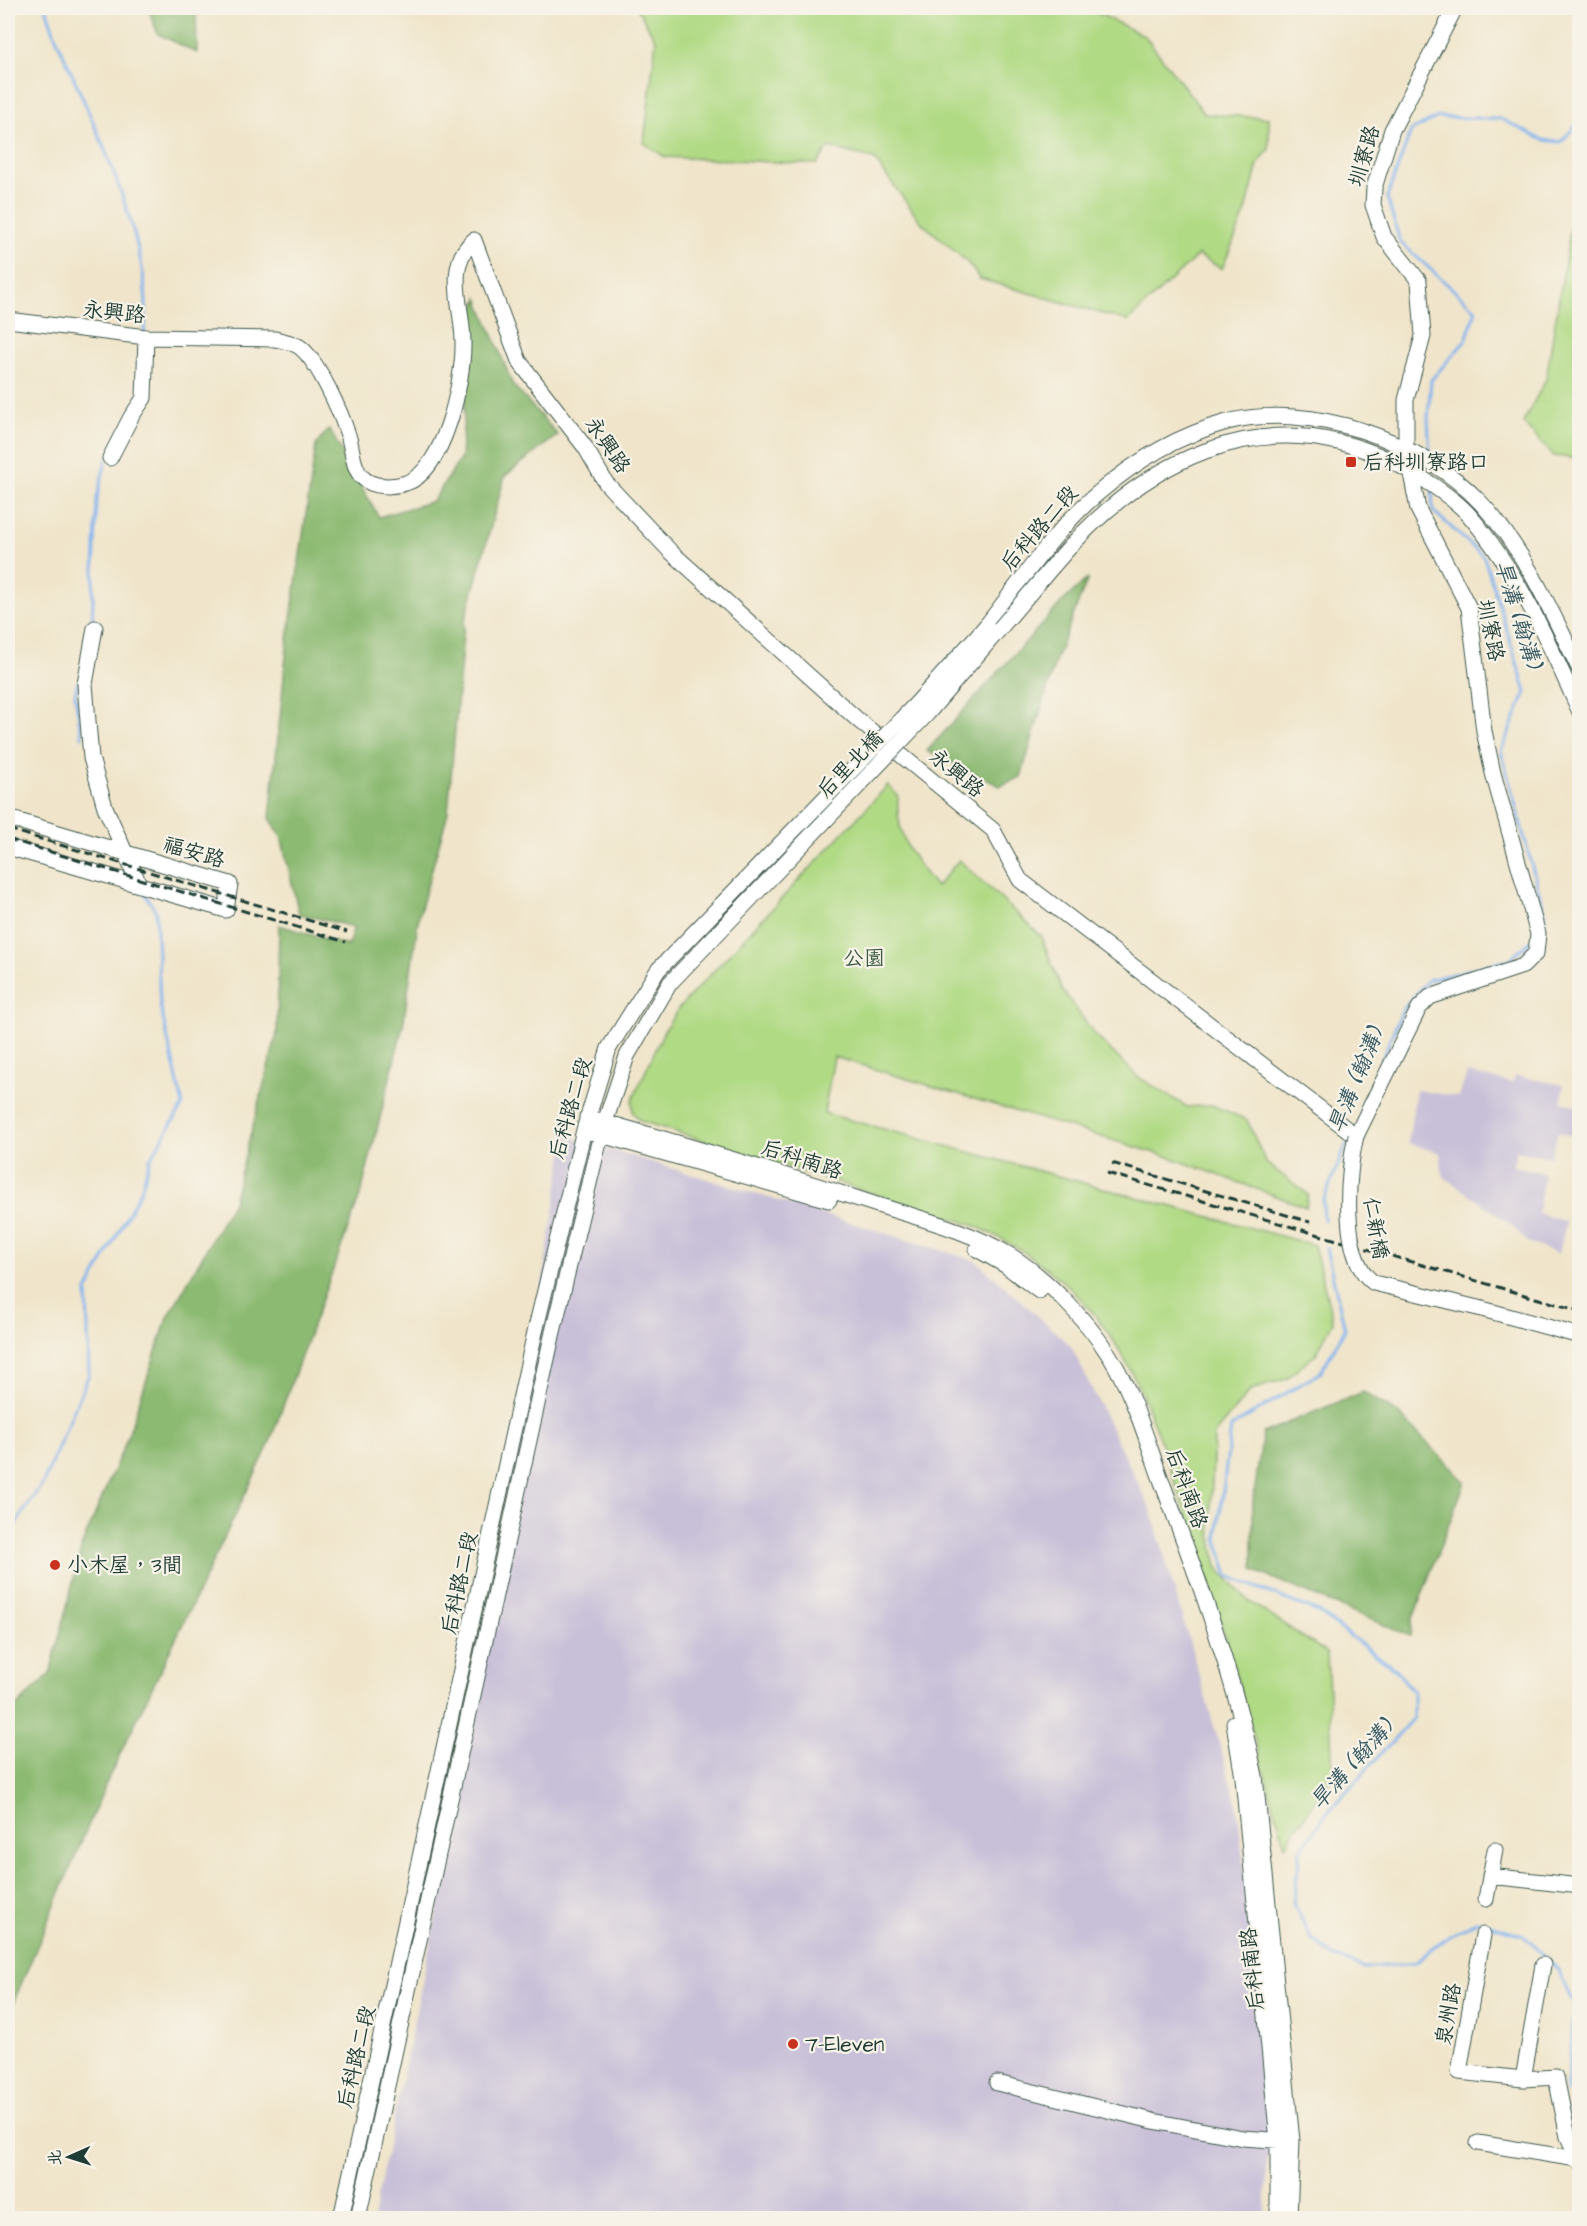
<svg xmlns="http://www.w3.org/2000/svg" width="1587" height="2226" font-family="'Architects Daughter','LXGW WenKai TC',sans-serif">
  <rect width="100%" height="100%" fill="#f7f3e8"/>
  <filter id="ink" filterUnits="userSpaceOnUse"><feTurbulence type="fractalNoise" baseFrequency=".0167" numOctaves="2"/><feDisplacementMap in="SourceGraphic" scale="12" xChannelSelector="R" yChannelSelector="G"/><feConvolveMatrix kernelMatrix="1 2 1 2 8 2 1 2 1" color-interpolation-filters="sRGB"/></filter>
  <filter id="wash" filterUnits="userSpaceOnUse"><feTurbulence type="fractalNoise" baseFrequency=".008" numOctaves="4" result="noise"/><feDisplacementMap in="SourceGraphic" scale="24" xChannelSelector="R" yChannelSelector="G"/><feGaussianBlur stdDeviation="1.35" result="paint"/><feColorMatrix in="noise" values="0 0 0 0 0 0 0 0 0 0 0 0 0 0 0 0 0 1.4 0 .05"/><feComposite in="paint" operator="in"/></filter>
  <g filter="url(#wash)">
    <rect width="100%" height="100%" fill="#f0e5ca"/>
    <!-- industrial -->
    <path fill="#c8c0d8" d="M1467,1073L1513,1083L1515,1076L1564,1085L1561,1102L1579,1106V1138L1558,1132L1550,1157L1516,1151L1513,1166L1544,1173L1538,1213L1566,1222L1559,1254L1529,1243L1509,1223L1443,1176L1440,1153L1408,1143L1416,1090L1459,1097Z
      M566,1136L976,1261L1071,1346L1151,1510L1237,1805L1270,2100L1265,2218H373L454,1829Z"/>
    <!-- green -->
    <path fill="#b1da85" stroke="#688c5c" stroke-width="1.5" d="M637,8H965L969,10L1087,8L1145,36L1205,114L1269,118V149L1258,164L1246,211L1222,269L1198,255L1128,321L980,279L967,262L921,222L874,159L829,147L817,164L665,157L644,143L656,40Z
      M1575,200H1580L1579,459L1554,456L1523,423L1546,379Z
      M888,785L898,796C895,836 912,857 936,887L959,860L1041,936L1062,990L1096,1036L1138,1077L1187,1107L1212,1105L1247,1120L1266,1163L1308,1194L1306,1207L1169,1157L834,1057L824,1113L1314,1245L1333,1322L1316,1354L1286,1379L1251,1390L1214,1434L1210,1528L1217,1567L1247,1600L1327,1653L1333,1775L1285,1845C1249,1723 1217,1599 1174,1480C1155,1427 1138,1373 1104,1327C1070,1281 1025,1248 973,1225L641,1121L633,1113L632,1101L664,1031L679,1008Z"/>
    <!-- forest -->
    <path fill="#8cba72" stroke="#567c53" stroke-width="1.5" d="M148,8H196L197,53L158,34Z
      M478,298L513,385L558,435L505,476L464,623L448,812L419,915L403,1026L361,1193L268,1447L108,1779L8,2015V1715L50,1674L82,1545L126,1441L167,1319L233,1202L277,1034L279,925L348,946L354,927L299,914L281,836L270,818L287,646L316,445L329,429L379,517L433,501L461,458L471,317Z
      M1088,578L1056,659L1021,777L1000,786L927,751L1060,604Z
      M1363,1392L1398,1413L1465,1482L1412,1621L1410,1636L1253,1570V1501L1263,1433Z"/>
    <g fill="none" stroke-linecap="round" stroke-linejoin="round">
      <!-- stream -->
      <path stroke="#82b3ee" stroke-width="3" d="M46,8L55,35C87,112 159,250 144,333
        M1430,457L1428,418L1431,380L1466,340L1476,310L1400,242L1387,197L1411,131L1438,117L1501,119L1543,140L1561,142L1580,121
        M1432,491L1433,511L1484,557L1526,692L1501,751L1545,915L1543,929
        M92,623L97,498L106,460
        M78,682L75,695L82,737
        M91,785L99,810
        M1361,1109L1402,1011L1428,980L1509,960L1532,940
        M1324,1220L1323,1201L1347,1143
        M1326,1248L1345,1329L1321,1372L1231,1427L1217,1539L1228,1576L1318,1612L1396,1670L1413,1691V1718L1328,1812L1300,1851L1293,1903L1312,1939L1333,1956L1364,1968L1415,1963L1451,1935L1477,1921L1524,1935L1559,1971L1575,2008L1566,2094
        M8,1536L44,1481L89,1374L87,1291L141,1190L150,1159L183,1105L160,1005L156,912L144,892
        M1569,2108L1580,2128"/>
    </g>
  </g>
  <g filter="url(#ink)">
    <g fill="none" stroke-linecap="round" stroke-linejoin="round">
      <!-- minor casing -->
      <g stroke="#3e564a" stroke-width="17">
        <path id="minor" d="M8,320L146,337L275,339C283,341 294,342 301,348C319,363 341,413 348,435C353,449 352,468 363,478C373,488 394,487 406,483C445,471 464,378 463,342C463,308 444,265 474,240L519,361L585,447L606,483L670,551L858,720L993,830L1020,880L1356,1136L1419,1008L1430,997L1523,966L1536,953L1538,934L1493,773L1484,731L1469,608L1418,509L1406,448V400L1423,336L1419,281L1384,237L1373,205L1374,188L1392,130L1455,8
          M110,458L131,417L144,398L146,337
          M1053,566C1139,463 1259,398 1391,461C1413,471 1453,497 1469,515C1519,573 1549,643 1580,712
          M986,626C1021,582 1054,530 1097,494C1134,462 1179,435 1227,422C1311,401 1422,440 1481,503C1525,550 1552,613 1580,670
          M95,628L85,684L91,758L105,807L139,884
          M8,818L230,884L226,910L8,847
          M587,1117C682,1144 777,1172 871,1203C918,1218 969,1230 1011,1256C1046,1278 1087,1320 1109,1355C1134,1394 1147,1442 1163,1485C1199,1580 1234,1676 1255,1776L1292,2141L1289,2218
          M584,1130L829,1200
          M977,1249L1005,1265L1039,1291
          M1482,1309L1580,1336
          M1234,1723L1243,1778L1278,2141V2218
          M1490,1876L1580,1886
          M1486,1899L1495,1850
          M1483,1935L1459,2072L1523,2079L1556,2077L1568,2137L1580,2163
          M1523,2079L1543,1965
          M997,2083L1153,2121L1243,2138L1286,2141
          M1478,2143L1577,2159
          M341,2218L535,1332L584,1130L609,1048L658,970
          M358,2218L552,1336L601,1134L627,1056L670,983"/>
      </g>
      <!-- minor -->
      <use href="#minor" stroke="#fff" stroke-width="15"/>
      <!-- rail -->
      <path stroke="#1f3d34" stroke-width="3" stroke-dasharray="9 4.5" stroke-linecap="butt" d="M8,829L347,932
        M8,839L346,942
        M1112,1163L1310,1222
        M1107,1173L1580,1311"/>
      <!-- minor-bridge casing -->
      <g stroke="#3e564a" stroke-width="17" stroke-linecap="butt">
        <path id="minor-bridge" d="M658,970L916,704L986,626
          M670,983L928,713L1053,566
          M1356,1136C1347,1173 1340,1260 1374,1283L1482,1309"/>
      </g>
      <!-- minor-bridge -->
      <use href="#minor-bridge" stroke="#fff" stroke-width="15"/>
    </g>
  </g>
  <!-- markers -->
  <g fill="#c8321e" stroke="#f7f3e8" stroke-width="2">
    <rect x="1345" y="456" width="12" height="12" rx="3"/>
    <circle cx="55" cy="1565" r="6"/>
    <circle cx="793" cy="2044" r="6"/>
  </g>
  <g text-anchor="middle" stroke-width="4.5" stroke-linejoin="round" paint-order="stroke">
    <!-- street labels -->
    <g font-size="21" fill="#1f3d34" stroke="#f7f3e8">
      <text transform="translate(1364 156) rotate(-74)" y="7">圳寮路</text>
      <text transform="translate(114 312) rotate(6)" y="7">永興路</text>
      <text transform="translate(608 445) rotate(56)" y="7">永興路</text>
      <text transform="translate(1039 528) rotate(-49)" y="7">后科路二段</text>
      <text transform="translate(1491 630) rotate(79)" y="7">圳寮路</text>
      <text transform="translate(850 764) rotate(-46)" y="7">后里北橋</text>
      <text transform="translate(957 773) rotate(39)" y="7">永興路</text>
      <text transform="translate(194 852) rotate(16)" y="7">福安路</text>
      <text transform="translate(570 1108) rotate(-74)" y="7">后科路二段</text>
      <text transform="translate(802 1159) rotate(18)" y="7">后科南路</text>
      <text transform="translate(1376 1228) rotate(80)" y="7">仁新橋</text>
      <text transform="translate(1187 1488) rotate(70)" y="7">后科南路</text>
      <text transform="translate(459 1583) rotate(-78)" y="7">后科路二段</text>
      <text transform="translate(1252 1969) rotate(-96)" y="7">后科南路</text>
      <text transform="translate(1448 2014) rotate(-80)" y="7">泉州路</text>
      <text transform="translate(356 2057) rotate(-77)" y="7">后科路二段</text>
    </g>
    <!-- poi labels -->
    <g font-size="21" fill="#1f3d34" stroke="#f7f3e8" text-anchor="start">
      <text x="1363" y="469">后科圳寮路口</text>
      <text x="67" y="1572">小木屋，3間</text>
      <text x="805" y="2051">7-Eleven</text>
    </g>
    <!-- park labels -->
    <g font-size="21" fill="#3c5c44" stroke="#f7f3e8">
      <text x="864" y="965">公園</text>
    </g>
    <!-- water labels -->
    <g font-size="22" font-style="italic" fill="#385a62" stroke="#f7f3e8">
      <text transform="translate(1519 614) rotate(73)" y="8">旱溝 (翰溝)</text>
      <text transform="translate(1355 1080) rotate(-68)" y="8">旱溝 (翰溝)</text>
      <text transform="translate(1351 1764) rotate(-48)" y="8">旱溝 (翰溝)</text>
    </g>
  </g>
  <!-- margin -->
  <rect width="1587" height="2226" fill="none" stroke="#f7f3e8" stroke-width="30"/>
  <!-- north arrow -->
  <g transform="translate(69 2157) rotate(267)" stroke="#f7f3e8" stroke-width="4.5" paint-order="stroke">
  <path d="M0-4.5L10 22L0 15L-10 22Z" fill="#1f3d34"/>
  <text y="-9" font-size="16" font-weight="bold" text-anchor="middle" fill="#1f3d34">北</text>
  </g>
</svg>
